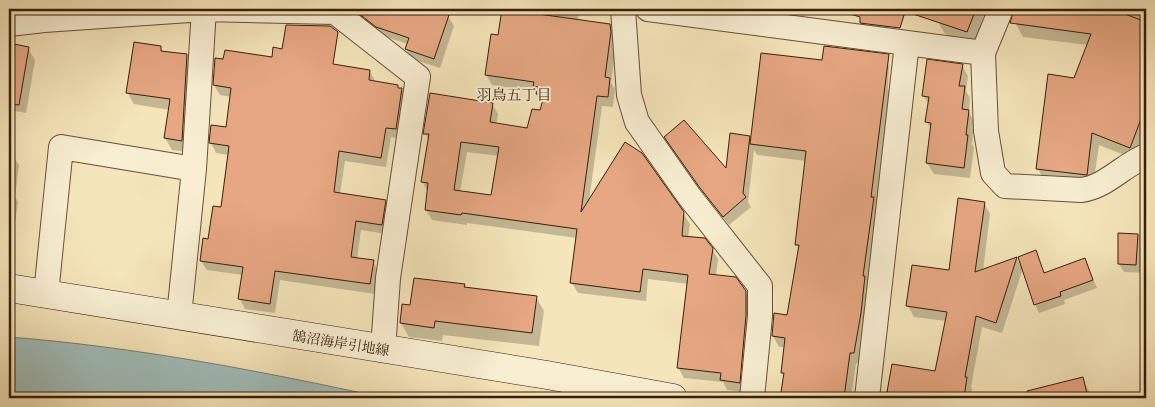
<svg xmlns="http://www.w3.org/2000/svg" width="1155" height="407" font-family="'Libre Caslon Text','Noto Serif JP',serif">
  <rect width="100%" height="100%" fill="#f5e5ba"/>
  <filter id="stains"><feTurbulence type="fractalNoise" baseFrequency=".004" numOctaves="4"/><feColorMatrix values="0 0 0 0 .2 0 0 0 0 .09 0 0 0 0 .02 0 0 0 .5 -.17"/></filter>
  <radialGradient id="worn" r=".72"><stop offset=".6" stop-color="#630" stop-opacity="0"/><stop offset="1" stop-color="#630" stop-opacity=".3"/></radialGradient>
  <!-- water -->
  <path fill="#a0bdb9" stroke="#767e73" d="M9,337C136,347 261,371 385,398H9Z"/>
  <!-- shadow -->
  <path fill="#0003" fill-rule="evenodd" d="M352,9H427L448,16L454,26L440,68L412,59L406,49L408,44L383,36L355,14Z
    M503,9L555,16V9H579L578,21L609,25L615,35L616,44L611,83L615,89L613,107L602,106L589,201L683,213L690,224L688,238L712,249L718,259L716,276L745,291L751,302L745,392L727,390L723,382L684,378L678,367L689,284L648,279L646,301L578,293L572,283L577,238L467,223V225L432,220L426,210L428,192L422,181L429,141L425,133L492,104L498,114L496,125L528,130L541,112L543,103L538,94V92L492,85L486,75L499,36ZM467,152L499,156L492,197L460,192Z
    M743,9H793L789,20L759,11L758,14Z
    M862,9H892L890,38L868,35L861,23Z
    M942,9H981L984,14L974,44L945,34L938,22Z
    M1018,9H1146L1145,20L1146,21V137L1137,160L1099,145L1093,187L1045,182L1038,169L1088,45L1023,37L1016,24Z
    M9,45L28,48L35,60L26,113L9,110Z
    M161,48L163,52L187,56L194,68L188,152L172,150L165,138L170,110L134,104L127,92Z
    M882,55L889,66L888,89L891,94L860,363H856L851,398H781L784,376L782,372L785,347H779L773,336L788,317L800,250L796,244L806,161L757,155L754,150L748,202L751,207L729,225L707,197L671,146L726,171L749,137L751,140L823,62Z
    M326,65L370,71L375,81L397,86L399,89L402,90L407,100L401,139L391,137L386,167L345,161L340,194L385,201L391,211L387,234L361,230L357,259L373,261L378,271L375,294L280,280L275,313L245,309L240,299L243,275L207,270L201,261L222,209L229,155L216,153L211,143L227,128L232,97L220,95L214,85Z
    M962,65L968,76L966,91L970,98L969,112L974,122L972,144L974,148L970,178L934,174L927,163L931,130L927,122L929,105L924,96Z
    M9,150L19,165L15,197L18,202L10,260Z
    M984,203L990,214L983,271L1017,259L1022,268L1035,252L1045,274L1085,260L1097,288L1064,300L1065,304L1039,313L1035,304L1023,268L1002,333L982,327L971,387L972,389L971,398H887L893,365L936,373L946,321L914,317L908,306L950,272Z
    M1120,235H1146V273L1124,272L1119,264Z
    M464,285L466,288L536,297L544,311L539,346L443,335L442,341L409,337L401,323L411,306Z
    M1083,379L1089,391L1091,398H1023L1022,394Z"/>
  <!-- building -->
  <path fill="#e6a782" stroke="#381f09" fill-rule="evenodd" d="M353,9H431L449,15L434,59L405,49L409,38L376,27Z
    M502,9H524V12L610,24L611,32L605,77L610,78L608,97L597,96L581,212L625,142L642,153L684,212L682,236L705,238L713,248L709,274L736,277L746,291V315L740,383L720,380L721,373L677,368L688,275L643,269L640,292L570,283L577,229L462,213L461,215L425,210L428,183L421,182L429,134H423L430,93L493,103L490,122L527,128L532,109L540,110L544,96L536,94L538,87L533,86L534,82L485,75L491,34L498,35ZM461,142L499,147L491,195L454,190Z
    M847,9H895L905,12L900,28L860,23V17L847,13Z
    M908,9H976L967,32L907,12Z
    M1014,9H1112L1146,22V106L1130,148L1092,133L1087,175L1036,169L1048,74L1074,78L1091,34L1010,23Z
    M286,25L330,26L338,32L333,64L370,70L369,80L398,85V88H402L396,129L386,128L381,158L339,151L334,192L386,200L382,225L356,221L351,257L374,260L370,284L275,271L270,304L238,299L243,267L200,261L203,238L208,239L213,206L221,207L229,146L209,143L211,125L226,127L231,88L213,85L215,58L223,59L225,50L272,57L273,47L282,49Z
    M134,42L161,46V51L187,54L182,141L164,138L170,99L126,93Z
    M9,43L29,47L19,105L9,104Z
    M824,46L889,54L871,197H874L863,276H865L861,313L854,353H850L844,398H780L784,373H781L785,338L772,336L774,313L787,315L799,245H795L806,151L750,144L761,53L822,60Z
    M927,59L963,64L959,86H965L962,109L969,110L966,135H968L964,168L926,163L931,123L925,122L929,97L922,96Z
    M684,120L726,168L730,133L750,136L743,193L746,197L723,217L700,188L664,137Z
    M958,198L985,202L975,272L1017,257L996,323L976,316L965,377H967L964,398H919L887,392L892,364L935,371L947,312L906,306L912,265L949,270Z
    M1118,233L1138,234L1136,265L1118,264Z
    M1036,250L1044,273L1085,258L1093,280L1060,292L1061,296L1034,305L1018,257Z
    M414,278L465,284L464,287L537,296L532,333L435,321L434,328L400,323L402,304L410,305Z
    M1083,377L1088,398H1028L1027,391Z"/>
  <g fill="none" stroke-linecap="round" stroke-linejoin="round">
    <!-- street casing -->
    <g stroke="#675035" stroke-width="26">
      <path id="street" d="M335,9V12L418,77L388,278L383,350
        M623,9L629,95L637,122L689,196L760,286V316L752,398
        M648,9L983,53
        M1001,9L983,53L986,131L993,173L1005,186L1081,190C1106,187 1123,165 1146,156
        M9,24L44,20L204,9L335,12
        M46,294L61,147L194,169
        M179,316L194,169L204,9
        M867,398L907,43"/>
    </g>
    <!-- secondary casing -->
    <g stroke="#381f09" stroke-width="29">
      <path id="secondary" d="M9,288L547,375L673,398"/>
    </g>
    <!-- street -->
    <use href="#street" stroke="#f8eed2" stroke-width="24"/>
    <!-- secondary -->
    <use href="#secondary" stroke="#f8eed2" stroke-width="28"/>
  </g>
  <g text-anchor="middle" stroke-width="4" stroke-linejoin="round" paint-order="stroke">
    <!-- street labels -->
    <g font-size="14" fill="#381f09" stroke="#f8eed2">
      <text transform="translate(341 343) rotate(9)" y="5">鵠沼海岸引地線</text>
    </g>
    <!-- neighbourhood labels -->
    <g font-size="15" fill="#381f09" stroke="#f8eed2">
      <text x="514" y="100">羽鳥五丁目</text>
    </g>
  </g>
  <!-- margin -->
  <rect width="1155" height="407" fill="none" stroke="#f5e5ba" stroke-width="30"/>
  <rect x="10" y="10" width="1135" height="387" fill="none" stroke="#381f09" stroke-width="2.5"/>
  <rect x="15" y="15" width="1125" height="377" fill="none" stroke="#381f09"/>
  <rect width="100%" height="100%" filter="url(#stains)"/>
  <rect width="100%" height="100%" fill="url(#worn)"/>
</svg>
